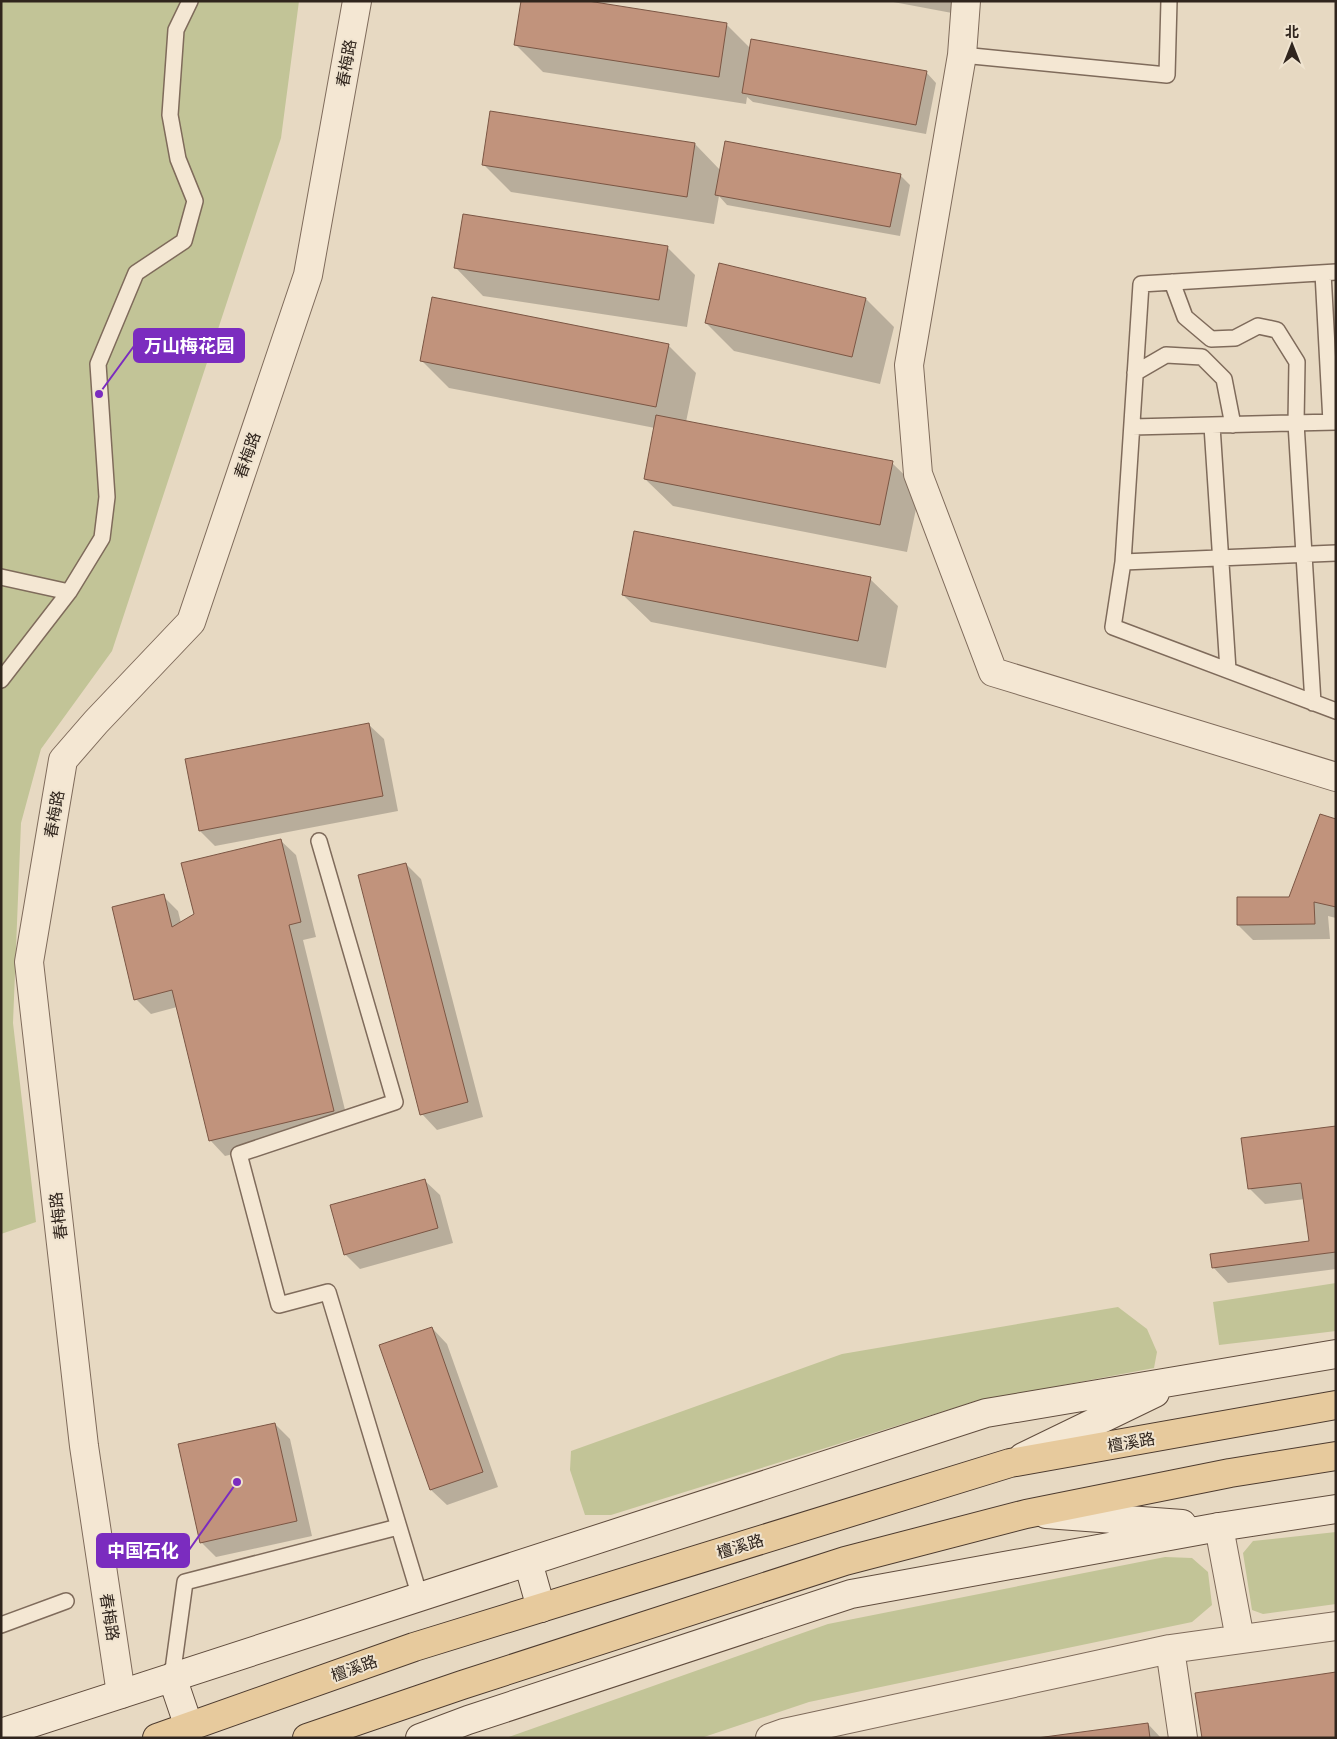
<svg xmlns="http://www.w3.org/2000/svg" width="1337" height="1739" font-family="'Noto Serif','Noto Sans SC',serif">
  <rect width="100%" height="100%" fill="#e7d9c2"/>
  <!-- green -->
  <path fill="#c2c497" d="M1,1H299L281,138L112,651L41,749L21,823L13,1023L36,1222L1,1234Z
    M1336,1283V1331L1219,1345L1213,1302Z
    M1118,1307L1147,1329L1157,1352L1154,1368L973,1402L611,1515H585L570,1470L571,1451L842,1354Z
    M1336,1532V1604L1263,1614L1252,1610L1243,1553L1253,1541Z
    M1165,1557L1192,1558L1208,1572L1212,1605L1192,1622L809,1702L701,1738H506L828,1624Z"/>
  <!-- shadow -->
  <path fill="#0003" d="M888,1H954L952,13Z
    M726,24L751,49L926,72L936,83L926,134L753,102L747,97L746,104L543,72L515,44Z
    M695,144L721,171L900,175L910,185L900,236L727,205L719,196L714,224L511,192L483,164Z
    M667,247L695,275L687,327L483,296L456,268Z
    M866,299L894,327L880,384L734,351L706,323Z
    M668,345L696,373L686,422L892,463L920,490L907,552L673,506L645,479L655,428L449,388L421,360Z
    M870,579L898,606L886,668L651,622L623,595Z
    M368,724L384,739L398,811L215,846L200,831Z
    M1336,821V918L1328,916L1330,939L1253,940L1238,925L1290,898Z
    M280,840L296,855L316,937L303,940L349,1126L225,1156L210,1140L177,1007L151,1014L136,999L163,896L178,911L181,923L195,914Z
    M406,864L421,879L483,1117L437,1130L422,1114Z
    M1336,1127V1269L1228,1283L1213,1267L1311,1242L1305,1199L1265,1204L1250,1189Z
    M424,1180L440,1195L453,1243L360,1269L345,1254Z
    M432,1328L447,1344L498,1487L447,1505L431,1490L381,1346Z
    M275,1424L290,1439L312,1536L216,1557L201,1542Z
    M1148,1724L1161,1738H1047Z"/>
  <!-- building -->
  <path fill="#c1937c" stroke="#7b5644" d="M521,1H588L727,23L719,77L514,45Z
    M751,39L927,71L916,125L742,93Z
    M490,111L695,143L687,197L482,165Z
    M725,141L901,174L890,227L715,195Z
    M463,214L668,246L659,300L454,268Z
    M719,263L866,298L852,357L705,323Z
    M432,297L669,344L656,407L420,361Z
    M656,415L893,461L880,525L644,479Z
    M634,531L871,577L858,641L622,595Z
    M369,723L383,796L199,831L185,759Z
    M1320,814L1336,819V907L1314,902L1315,924L1237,925V897H1289Z
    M281,839L301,922L289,925L334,1111L209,1141L172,990L134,1000L112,907L164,894L172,927L194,914L181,863Z
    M406,863L468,1102L420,1115L358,875Z
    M1336,1126V1252L1212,1268L1210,1254L1309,1241L1301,1183L1248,1189L1241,1138Z
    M425,1179L438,1228L344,1255L330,1205Z
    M432,1327L483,1472L430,1490L379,1345Z
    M275,1423L297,1521L200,1543L178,1444Z
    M1336,1672V1738H1202L1195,1693Z
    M1148,1723L1150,1738H1037Z"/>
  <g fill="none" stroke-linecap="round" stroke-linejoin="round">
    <!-- lane casing -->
    <g stroke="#7f6b5b" stroke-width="18">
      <path id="lane" d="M962,55L1167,75L1169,1
        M1336,272L1141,284L1123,562L1336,553
        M1323,273L1331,422
        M1172,282L1185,317L1211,339L1235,338L1258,326L1277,330L1297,362L1296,423L1313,703
        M1135,373L1166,355L1202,357L1224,379L1233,425
        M1212,426L1228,670
        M1132,427L1336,422
        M1123,562L1113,627L1336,711
        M1,577L69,592
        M1,680L69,592L102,538L107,497L98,364L136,273L184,241L195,201L178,159L170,115L176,30L190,1
        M319,841L395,1102L239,1154L279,1305L328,1292L420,1597
        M1,1625L66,1601
        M172,1677L185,1582L398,1527"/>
    </g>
    <!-- street casing -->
    <g stroke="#7f6b5b" stroke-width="30">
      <path id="street" d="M966,1L962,55L909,365L918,474L993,672L1336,777
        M1219,1527L1240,1639
        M121,1694L84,1446L29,962L63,760L96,722L191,622L308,275L357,1
        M770,1738L784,1733L1170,1649
        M1183,1738L1170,1649L1336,1626"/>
    </g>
    <!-- secondary casing -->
    <g stroke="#614d3e" stroke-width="30">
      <path id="secondary" d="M1023,1457L1155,1393
        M1046,1514L1182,1524
        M528,1562L541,1608
        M172,1677L189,1727
        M1,1733L986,1413L1336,1354
        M420,1738L468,1720L851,1594L1219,1527L1336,1509"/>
    </g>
    <!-- primary casing -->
    <g stroke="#4d3b2f" stroke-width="30">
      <path id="primary" d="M157,1738L414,1647L1010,1463L1336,1405
        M307,1738L462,1685L845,1561L1026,1514L1230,1473L1336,1456"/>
    </g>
    <!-- lane -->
    <use href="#lane" stroke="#f4e7d3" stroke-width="15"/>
    <!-- street -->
    <use href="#street" stroke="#f4e7d3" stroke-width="28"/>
    <!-- secondary -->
    <use href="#secondary" stroke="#f4e7d3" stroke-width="28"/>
    <!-- primary -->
    <use href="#primary" stroke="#e7ca9d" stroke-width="28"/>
  </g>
  <g text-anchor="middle" stroke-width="4" stroke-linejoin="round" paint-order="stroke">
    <!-- street labels -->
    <g font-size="16" fill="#30251d" stroke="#f0e4d0">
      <text transform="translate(346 63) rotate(-80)" y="6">春梅路</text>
      <text transform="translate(247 455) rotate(-71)" y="6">春梅路</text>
      <text transform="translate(54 814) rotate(-80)" y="6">春梅路</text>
      <text transform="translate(58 1216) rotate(-97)" y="6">春梅路</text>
      <text transform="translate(1131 1442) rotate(-10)" y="6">檀溪路</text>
      <text transform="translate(740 1546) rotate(-17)" y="6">檀溪路</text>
      <text transform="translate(110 1617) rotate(81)" y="6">春梅路</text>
      <text transform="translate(354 1668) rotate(-20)" y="6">檀溪路</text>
    </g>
  </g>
  <!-- callouts -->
  <path fill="none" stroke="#7b2cbf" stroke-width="2" d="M99 394L134 346M237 1482L189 1550"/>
  <g fill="#7b2cbf" stroke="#f0e4d0" stroke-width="2">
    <circle cx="99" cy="394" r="5"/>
    <circle cx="237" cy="1482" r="5"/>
  </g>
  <g fill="#7b2cbf" stroke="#7b2cbf" stroke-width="2">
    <rect x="134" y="329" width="110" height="33" rx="5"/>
    <rect x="97" y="1534" width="92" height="33" rx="5"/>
  </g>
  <g font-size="18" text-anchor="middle" font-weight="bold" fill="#fff">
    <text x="189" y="352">万山梅花园</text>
    <text x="143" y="1557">中国石化</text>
  </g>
  <!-- border -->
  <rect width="1337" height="1739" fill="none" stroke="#30251d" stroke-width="5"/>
  <!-- north arrow -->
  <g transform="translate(1292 45)" stroke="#f0e4d0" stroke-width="4" paint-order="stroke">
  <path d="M0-4L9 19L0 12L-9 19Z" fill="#30251d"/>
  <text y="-8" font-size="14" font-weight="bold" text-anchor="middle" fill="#30251d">北</text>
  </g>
</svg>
